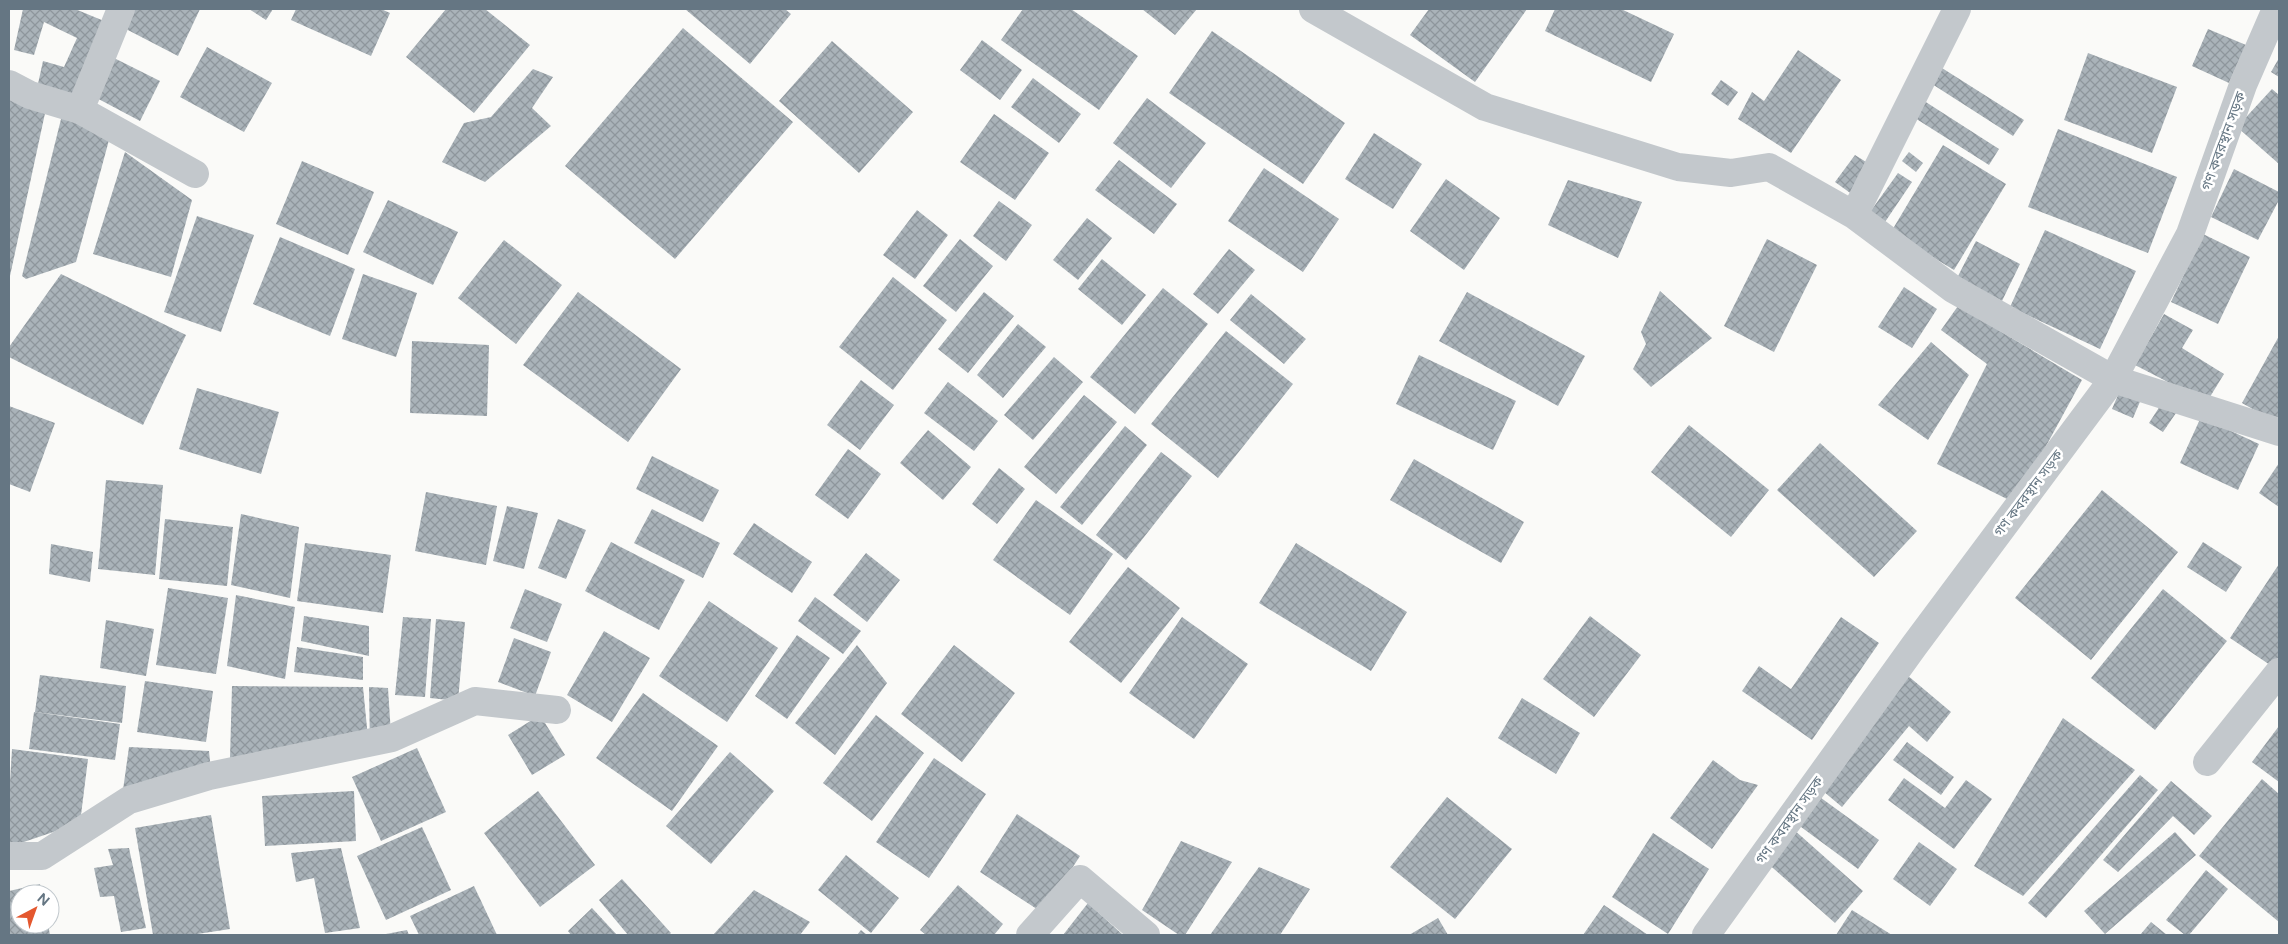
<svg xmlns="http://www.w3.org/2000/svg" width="2288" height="944" font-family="Figtree,'Noto Sans Bengali',sans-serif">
  <defs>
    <pattern id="building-cross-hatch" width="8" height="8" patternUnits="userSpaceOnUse" patternTransform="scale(1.25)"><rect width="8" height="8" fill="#aab3b9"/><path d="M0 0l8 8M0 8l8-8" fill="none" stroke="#8e969c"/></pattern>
  </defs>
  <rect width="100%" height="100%" fill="#fafaf8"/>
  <!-- building -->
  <path fill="url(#building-cross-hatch)" d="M23,9H75L104,21L77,99L36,93L43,61L64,67L77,38L44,22L34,55L14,50Z
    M132,9H200L178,56L124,28Z
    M249,9H273L266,20Z
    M296,9H381L390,13L371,56L291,20Z
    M446,9H485L530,45L474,113L406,57Z
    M685,9H785L791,14L750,64Z
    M1023,9H1071L1138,56L1099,110L1001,40Z
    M1142,9H1197L1175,35Z
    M1429,9H1527L1475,82L1410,35Z
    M1555,9H1621L1674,34L1651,82L1545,31Z
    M683,28L793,122L675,259L565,166Z
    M2208,29L2246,45L2229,83L2192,66Z
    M1212,31L1345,123L1303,184L1169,93Z
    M982,40L1022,70L1000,100L960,70Z
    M832,41L913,112L859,173L779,101Z
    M207,47L272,83L244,132L180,97Z
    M1798,50L1841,80L1791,153L1738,119L1752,92L1764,101Z
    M2088,53L2177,87L2152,153L2064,120Z
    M110,56L160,81L140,121L91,95Z
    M2279,58V77L2271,72Z
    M1942,68L2024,120L2013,136L1932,84Z
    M533,69L553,77L532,108L551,126L485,182L442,162L464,123L491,117Z
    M1033,78L1081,114L1059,143L1011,107Z
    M1721,80L1738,92L1728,106L1711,94Z
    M2272,89L2279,95V164L2237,127Z
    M1918,97L1999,149L1989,165L1907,113Z
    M1147,98L1206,143L1171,188L1113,143Z
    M9,100L47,104L10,276H9Z
    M63,111L112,129L76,262L26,279L22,276Z
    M994,114L1049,153L1015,200L960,162Z
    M2058,129L2177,177L2148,253L2028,207Z
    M1374,133L1422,164L1393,209L1345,179Z
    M1943,145L2006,184L1954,270L1891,232Z
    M125,152L192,200L171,277L93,254Z
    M1909,152L1923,163L1916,172L1902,161Z
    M1855,155L1874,167L1853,195L1835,182Z
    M1119,160L1177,204L1154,234L1095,190Z
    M302,161L374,192L348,255L276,224Z
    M1264,168L1339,219L1303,272L1228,221Z
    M2234,169L2279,192V200L2258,240L2211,217Z
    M1898,173L1912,182L1885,222L1870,212Z
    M1446,179L1500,218L1464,270L1410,231Z
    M1568,180L1642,202L1618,258L1548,225Z
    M388,200L458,232L433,285L363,252Z
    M999,201L1032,225L1006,261L973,236Z
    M917,210L948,235L915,279L883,255Z
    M197,216L254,235L221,332L164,312Z
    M1087,218L1112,238L1078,280L1053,260Z
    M2045,230L2136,271L2100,349L2010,307Z
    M2203,234L2250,257L2218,324L2171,302Z
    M280,237L355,269L330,336L253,304Z
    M960,239L993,266L956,312L923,286Z
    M1767,239L1817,265L1774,352L1724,326Z
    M504,240L562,285L516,344L458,298Z
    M1976,241L2020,264L2002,301L1957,278Z
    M1229,249L1255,270L1218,314L1193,294Z
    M1102,259L1146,295L1122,325L1078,289Z
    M61,274L186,335L143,425L9,357V347Z
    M363,274L417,293L396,357L342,339Z
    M893,277L947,320L893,390L839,347Z
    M1904,287L1937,309L1912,348L1878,327Z
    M1163,288L1208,324L1135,414L1090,377Z
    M1660,291L1712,338L1651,387L1633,369L1646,344L1641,332Z
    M578,292L681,369L628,442L523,365Z
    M984,292L1014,316L968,373L938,349Z
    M1467,292L1585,356L1558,406L1439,341Z
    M1251,294L1306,339L1284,364L1230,320Z
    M1958,306L2082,380L2015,503L1937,464L1987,364L1941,330Z
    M2164,314L2193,330L2182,348L2224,374L2205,405L2164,380L2135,365Z
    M1018,324L1046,347L1003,398L977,375Z
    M1226,331L1293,384L1218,478L1151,424Z
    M2279,336V424L2242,403Z
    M412,341L489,345L487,416L410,413Z
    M1931,342L1969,375L1928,440L1878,405Z
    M1419,355L1516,401L1493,450L1396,404Z
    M1054,357L1083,382L1033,440L1004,415Z
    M861,380L894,405L860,450L827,425Z
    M948,382L998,421L974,451L924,413Z
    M197,388L279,412L261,474L179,449Z
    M2121,388L2142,397L2133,418L2112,409Z
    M1084,395L1117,422L1056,494L1024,467Z
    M2162,403L2176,413L2163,432L2149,423Z
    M9,406L55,423L30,492L9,484Z
    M2201,417L2259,444L2238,490L2180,463Z
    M1689,425L1769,490L1731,537L1651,472Z
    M1125,426L1147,445L1082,525L1060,507Z
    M928,430L971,467L943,500L900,463Z
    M1820,443L1917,531L1874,577L1777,490Z
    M848,449L881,474L848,519L815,495Z
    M1161,452L1192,476L1126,560L1096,535Z
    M652,456L719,490L703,522L636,489Z
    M1414,459L1524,522L1501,563L1390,500Z
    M2279,463V507L2259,493Z
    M999,468L1025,489L997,524L972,504Z
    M106,480L163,485L155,575L98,569Z
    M2102,490L2178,552L2091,660L2015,598Z
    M426,492L497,506L486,565L415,551Z
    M1036,500L1113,554L1070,615L993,560Z
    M507,506L538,513L524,569L493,561Z
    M652,509L720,543L703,578L634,543Z
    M241,514L299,527L290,598L231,585Z
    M165,519L233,527L227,586L159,579Z
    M558,519L586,530L566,579L538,568Z
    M754,523L812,562L792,593L733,554Z
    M611,542L685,580L659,630L585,591Z
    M2203,542L2242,567L2226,592L2187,567Z
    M305,543L391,555L383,613L297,601Z
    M1296,543L1407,612L1371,671L1259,603Z
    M51,544L93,552L90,582L49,574Z
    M866,553L900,580L867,622L833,595Z
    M2279,564V671L2230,638Z
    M1128,567L1180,608L1121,683L1069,642Z
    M168,588L228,598L216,674L156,665Z
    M525,589L562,604L547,642L510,628Z
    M2163,589L2227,641L2155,730L2091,678Z
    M236,595L295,607L285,679L227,666Z
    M815,597L861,631L843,654L798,621Z
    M709,601L778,648L727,722L659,676Z
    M304,616L369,626V656L301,641Z
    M1590,616L1641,655L1594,717L1543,679Z
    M403,617L431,619L425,697L395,695Z
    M1182,617L1248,664L1194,739L1129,693Z
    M1841,617L1879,643L1812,740L1742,691L1759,666L1791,689Z
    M436,619L465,622L458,701L430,698Z
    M106,620L154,629L146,676L100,668Z
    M604,631L650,658L612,722L567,695Z
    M797,635L830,658L787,719L755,696Z
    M514,638L551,652L535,696L498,682Z
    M857,645L887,683L835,755L795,723Z
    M954,645L1015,693L962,762L901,714Z
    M297,647L363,657V680L294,672Z
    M40,675L126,686L122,723L35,712Z
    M1907,675L1951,712L1927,742L1909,726L1842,807L1817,786Z
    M145,681L213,691L206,742L137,732Z
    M232,686L363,687L368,738L230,758Z
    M369,687L388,688L392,750H370Z
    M643,693L718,746L672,811L596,758Z
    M1522,698L1580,733L1556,774L1498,738Z
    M34,712L120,724L115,760L29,749Z
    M540,715L565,755L532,775L508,735Z
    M876,715L924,753L872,821L823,783Z
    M2063,718L2135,770L2023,896L1974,866Z
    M2279,726V782L2252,762Z
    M1907,742L1954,777L1941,795L1893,760Z
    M129,747L209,751L211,771L123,790Z
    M417,748L446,812L381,841L352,777Z
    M12,749L88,759L80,823L9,847V798Z
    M730,752L774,791L711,864L666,826Z
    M934,758L986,794L929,878L876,842Z
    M1713,760L1740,780L1758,785L1712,849L1670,818Z
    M2140,775L2158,790L2046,918L2028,903Z
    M1904,778L1945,808L1966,780L1992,799L1954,849L1888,800Z
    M2262,779L2279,794V922L2199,856Z
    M2171,781L2212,816L2194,835L2173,816L2118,872L2103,860Z
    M354,791L356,841L265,846L262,796Z
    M538,791L595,865L540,907L484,833Z
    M1817,795L1879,840L1858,869L1797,824Z
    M1447,797L1512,849L1455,919L1390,867Z
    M1017,814L1080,856L1043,913L980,872Z
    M211,815L230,929L191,935H153L135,828Z
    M422,827L451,890L386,920L357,856Z
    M1793,829L1863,891L1835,923L1765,861Z
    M2175,832L2196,855L2105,934L2084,911Z
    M1653,833L1709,869L1668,934L1612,897Z
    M1181,841L1232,862L1185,935H1179L1142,910Z
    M1919,842L1957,869L1930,906L1893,879Z
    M129,848L146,928L121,932L114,896L100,897L94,868L113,865L108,849Z
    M341,848L360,928L325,933L314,878L296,882L291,853Z
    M846,855L899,898L871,933L818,890Z
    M1259,867L1310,889L1280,935H1210Z
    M2206,870L2228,889L2189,935H2185L2166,920Z
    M622,879L671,933L669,935H628L599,900Z
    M40,884L42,894H20V924H48L50,935H9V891Z
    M958,885L1003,924L994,935H926L920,930Z
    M474,886L497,935H419L410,916Z
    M754,890L810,922L800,935H713Z
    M1088,903L1123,935H1063Z
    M1604,905L1648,935H1583Z
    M592,908L617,935H571L568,931Z
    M1852,910L1892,935H1836Z
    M1438,918L1448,935H1409Z
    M2151,922L2167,935H2140Z
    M407,930L409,935H386V934Z
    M861,930L867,935H857Z"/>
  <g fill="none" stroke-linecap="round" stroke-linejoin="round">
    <!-- minor -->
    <path stroke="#c3c8cc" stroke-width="28" d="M1313,9L1485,107L1678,167L1731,173L1769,167L1854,215L1953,289L2113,379L2279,432
      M9,84L30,95L80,110L195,174
      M80,110L121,9
      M1854,215L1957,9
      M2207,762L2279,672
      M9,856H42L129,800L209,776L392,738L475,701L557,710
      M1030,935L1080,879L1146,935
      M1706,935L1914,646L2113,379L2190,234L2243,85L2276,9"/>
  </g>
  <g text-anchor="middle" stroke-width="5" stroke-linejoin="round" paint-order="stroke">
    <!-- street labels -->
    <g font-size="14" fill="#657683" stroke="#fff">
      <text transform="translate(2223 141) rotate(-70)" y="5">গণ কবরস্থান সড়ক</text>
      <text transform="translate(2028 493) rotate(-53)" y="5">গণ কবরস্থান সড়ক</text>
      <text transform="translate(1789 820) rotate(-54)" y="5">গণ কবরস্থান সড়ক</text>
    </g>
  </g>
  <!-- border -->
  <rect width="2288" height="944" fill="none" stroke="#657683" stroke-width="20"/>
  <!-- north arrow -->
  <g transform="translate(35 909) rotate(41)"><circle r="24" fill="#ffffff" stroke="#c1c8cd"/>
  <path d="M0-4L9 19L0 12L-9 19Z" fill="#e4572e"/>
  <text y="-8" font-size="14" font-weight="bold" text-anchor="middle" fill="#657683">N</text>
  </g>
</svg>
